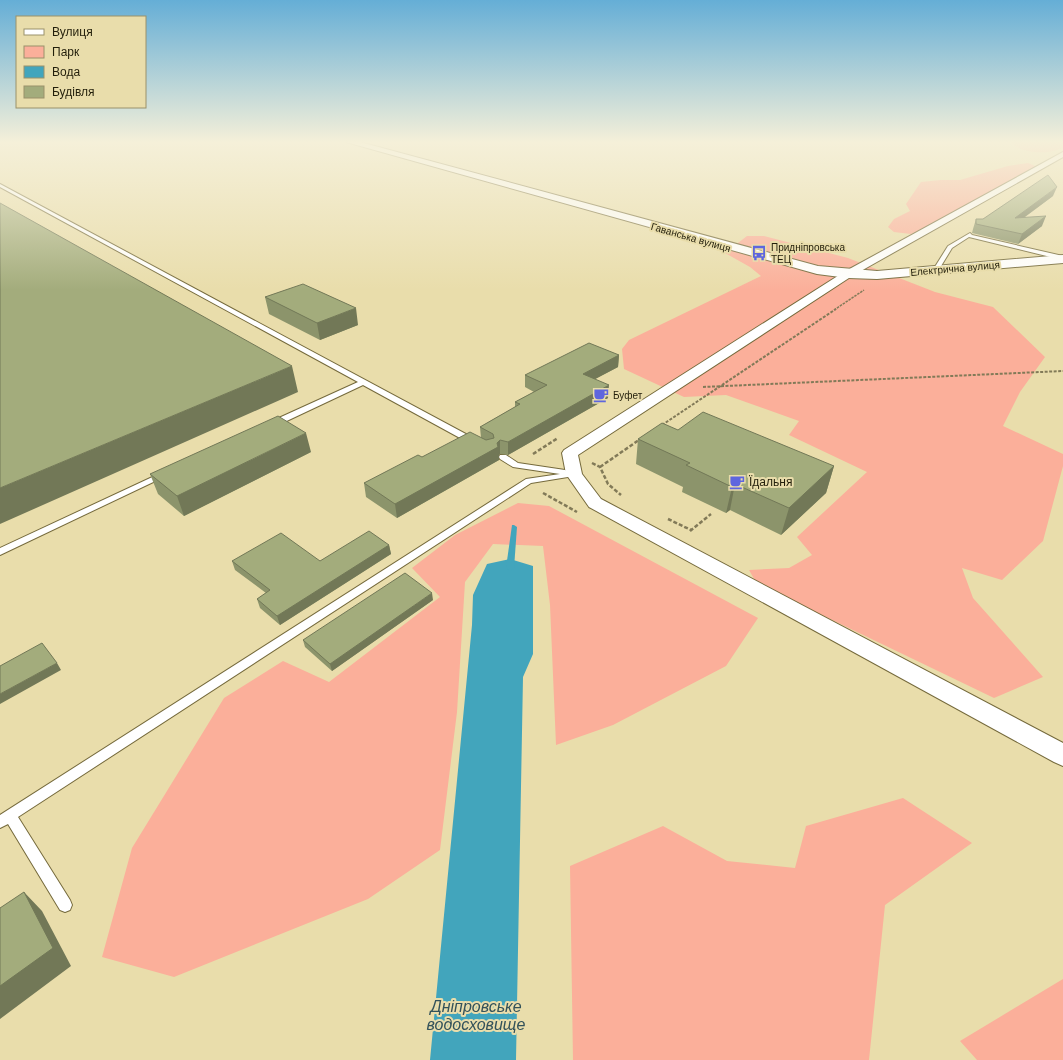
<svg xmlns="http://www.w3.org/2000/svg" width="1063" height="1060" font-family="Arial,sans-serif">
  <rect width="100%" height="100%" fill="#e9ddab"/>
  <!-- green -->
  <path fill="#fbaf9a" d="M1011,142H1063V148C1058,149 1052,152 1047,152C1038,153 1017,151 1011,142Z
    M1028,163L1035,166V168L931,225L911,234L894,232L888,227L894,219L910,211L906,204L921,182L941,180H960L1008,166Z
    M747,236H764L848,258L935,292L993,307L1045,357L1020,392L1003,426L1063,454V466L1043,541L1002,580L962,568L973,598L1043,677L994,698L801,605L761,591L749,570L789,568L812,555L797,537L867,472L789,435L799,421L726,395L684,397L624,369L622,349L629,340L761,276L750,267L725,253Z
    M518,503L549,506L758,618L726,666L613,725L556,745L550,605L543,546L493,544L465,582L457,712L440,850L368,899L174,977L102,957L132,848L224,698L283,661L329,682L440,597L412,568L455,535Z
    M903,798L972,843L885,905L869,1060H573L570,866L663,826L727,861L795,868L806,826Z
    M1063,979V1060H977L960,1041Z"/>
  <!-- water -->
  <path fill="#42a5bc" d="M510,559L533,566V654L523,677L516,1060H430L472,625L473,595L487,564Z"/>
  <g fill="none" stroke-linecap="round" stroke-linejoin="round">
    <!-- stream -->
    <path fill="#42a5bc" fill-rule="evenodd" d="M512,525H514L517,527L514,568L510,571L506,568Z"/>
    <!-- lane casing -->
    <g stroke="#756a3c" stroke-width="2">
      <path id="lane" d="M0,184L477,440L478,442L477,444H471L363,385L276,426H270V422L358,382L0,187Z
        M970,233L972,235L1063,256V260L969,237L952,248L938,271H934L933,270L948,246Z
        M500,455H506L518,463L565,470L569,472H574L578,474L574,476L531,483L18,817L70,900L72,905L70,910L65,912L60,910L8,824L0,828V815L526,479L560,474L513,467L500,459L499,457Z
        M161,473H167L168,475L0,555V548Z"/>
    </g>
    <!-- street casing -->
    <g stroke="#756a3c" stroke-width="2">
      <path id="street" d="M1063,152V157L852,276L578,455L582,474L601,499L1063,743V766L1054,762L589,507L566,474L562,453L564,450L844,272Z"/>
    </g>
    <!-- secondary casing -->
    <g stroke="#756a3c" stroke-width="2">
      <path id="secondary" d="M346,142H360L818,266L877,271L1063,255V263L877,279L848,278L817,274Z"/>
    </g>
    <!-- path-far2 -->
    <path stroke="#827a58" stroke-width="1.5" stroke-dasharray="2.5 1" stroke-linecap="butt" d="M834,310L864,290"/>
    <!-- path-far1 -->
    <path stroke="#827a58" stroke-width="2" stroke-dasharray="3 1.5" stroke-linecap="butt" d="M703,387L1063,371
      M662,425L836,309"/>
    <!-- path -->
    <path stroke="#827a58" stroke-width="2.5" stroke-dasharray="4 2" stroke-linecap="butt" d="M533,454L558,438
      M592,463L600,467L608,484L621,495
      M600,467L639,440
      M543,493L577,512
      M668,519L691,530
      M690,531L711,514"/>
    <!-- lane -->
    <use href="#lane" fill="#fff" fill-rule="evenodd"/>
    <!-- street -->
    <use href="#street" fill="#fff" fill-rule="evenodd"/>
    <!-- secondary -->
    <use href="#secondary" fill="#fff" fill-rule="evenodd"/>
  </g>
  <!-- wall -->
  <path fill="#8c946b" d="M1053,196L1025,217L1042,226L1018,244L972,233L973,229L976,219H983Z
    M265,297L358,325L320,340L269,314Z
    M619,355L618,367L595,379L608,398L508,455L500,454L499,455V460L397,518L366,497L364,483L422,457L481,438L480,427L515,407V402L534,392L525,387V375Z
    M678,430L834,466L826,493L781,535L730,510L726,513L682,492L683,487L636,464L638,439Z
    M311,452L184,516L158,494L150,474Z
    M389,545L391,554L280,625L260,608L257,599L266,593L235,570L232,561H320Z
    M433,600L332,671L305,647L303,640Z"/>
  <!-- shaded-wall -->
  <path fill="#727857" d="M1057,187L1053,196L1011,227L1015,218Z
    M1046,216L1042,226L1018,244L1022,234Z
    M356,308L358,325L320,340L317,323Z
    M619,355L618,367L582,386L583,374Z
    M292,366L298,392L0,524V488Z
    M609,385L608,398L508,455V442Z
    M306,433L311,452L184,516L177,496Z
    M500,440V454L499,455V460L397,518L395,504L497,443Z
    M834,466L826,493L781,535L789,508Z
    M735,484L730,510L726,513L732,487Z
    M389,545L391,554L280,625L277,616Z
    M432,593L433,600L332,671L330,664Z
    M57,663L61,670L0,704V694Z
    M24,892L42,911L71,966L0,1019V986Z"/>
  <!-- building -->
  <path fill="#a3ac7c" stroke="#727857" d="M1048,175L1057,187L1015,218L1046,216L1022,234L976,224V219H983Z
    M0,203L292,366L0,488Z
    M303,284L356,308L317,323L265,297Z
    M589,343L619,355L583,374L609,385L508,442L500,440L497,443L498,447L395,504L364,483L418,455L422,457L470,432L486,440L494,438L493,434L480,427L520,404L515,402L547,385L525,375Z
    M703,412L834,466L789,508L735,484L732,487L686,465L690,463L638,439L662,423L678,430Z
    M278,416L306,433L177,496L150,474Z
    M369,531L389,545L277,616L257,599L270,590L232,561L281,533L320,561Z
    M405,573L432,593L330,664L303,640Z
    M42,643L57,663L0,694V666Z
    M24,892L53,948L0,986V908Z"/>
  <!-- sky -->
  <linearGradient id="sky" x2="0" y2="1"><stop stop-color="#65aed6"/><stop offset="0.49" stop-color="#f5f0d9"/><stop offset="1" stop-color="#f5f0d9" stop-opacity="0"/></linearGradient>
  <rect width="1063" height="290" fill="url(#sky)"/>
  <!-- icons -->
  <defs>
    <g id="bus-bare" transform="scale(1.2)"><path d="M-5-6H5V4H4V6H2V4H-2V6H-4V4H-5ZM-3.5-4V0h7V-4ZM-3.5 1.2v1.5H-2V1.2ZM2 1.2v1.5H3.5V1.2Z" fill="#5e66de" stroke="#e9ddab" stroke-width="2.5" paint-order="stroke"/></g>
    <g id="cafe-bare" transform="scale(1.2)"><path d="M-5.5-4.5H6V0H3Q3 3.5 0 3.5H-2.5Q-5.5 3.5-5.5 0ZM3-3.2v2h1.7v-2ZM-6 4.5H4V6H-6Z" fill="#5e66de" stroke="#e9ddab" stroke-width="2.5" paint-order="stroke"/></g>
  </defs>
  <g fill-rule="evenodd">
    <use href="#bus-bare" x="759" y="253"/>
    <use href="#cafe-bare" x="601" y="395"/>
    <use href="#cafe-bare" x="737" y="482"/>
  </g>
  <g text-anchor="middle" stroke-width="4" stroke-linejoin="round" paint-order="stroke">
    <!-- far-street labels -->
    <g font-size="10" fill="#231f0b" stroke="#e9ddab">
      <text transform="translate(691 237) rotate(16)" y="4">Гаванська вулиця</text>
      <text transform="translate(955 268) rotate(-5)" y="4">Електрична вулиця</text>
    </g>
    <!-- far-poi labels -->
    <g font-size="10" fill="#231f0b" stroke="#e9ddab" text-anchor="start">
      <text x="771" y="251">Придніпровська<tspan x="771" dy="12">ТЕЦ</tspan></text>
      <text x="613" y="399">Буфет</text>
    </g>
    <!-- poi labels -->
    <g font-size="12" fill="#231f0b" stroke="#e9ddab" text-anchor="start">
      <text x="749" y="486">Їдальня</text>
    </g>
    <!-- near-water labels -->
    <g font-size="16" font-style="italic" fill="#33525a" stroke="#e9ddab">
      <text x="476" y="1012">Дніпровське<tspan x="476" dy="18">водосховище</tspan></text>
    </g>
  </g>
  <!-- legend -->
  <rect x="16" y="16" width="130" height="92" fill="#e9ddab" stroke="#9a916b"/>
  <rect x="24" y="29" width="20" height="6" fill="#ffffff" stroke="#9a916b"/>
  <text x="52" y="36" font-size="12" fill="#231f0b">Вулиця</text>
  <rect x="24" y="46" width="20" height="12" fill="#fbaf9a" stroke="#9a916b"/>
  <text x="52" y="56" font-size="12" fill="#231f0b">Парк</text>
  <rect x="24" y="66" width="20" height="12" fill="#42a5bc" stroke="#9a916b"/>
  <text x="52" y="76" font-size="12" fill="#231f0b">Вода</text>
  <rect x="24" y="86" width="20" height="12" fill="#a3ac7c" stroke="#9a916b"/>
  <text x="52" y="96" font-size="12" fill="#231f0b">Будівля</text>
</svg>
